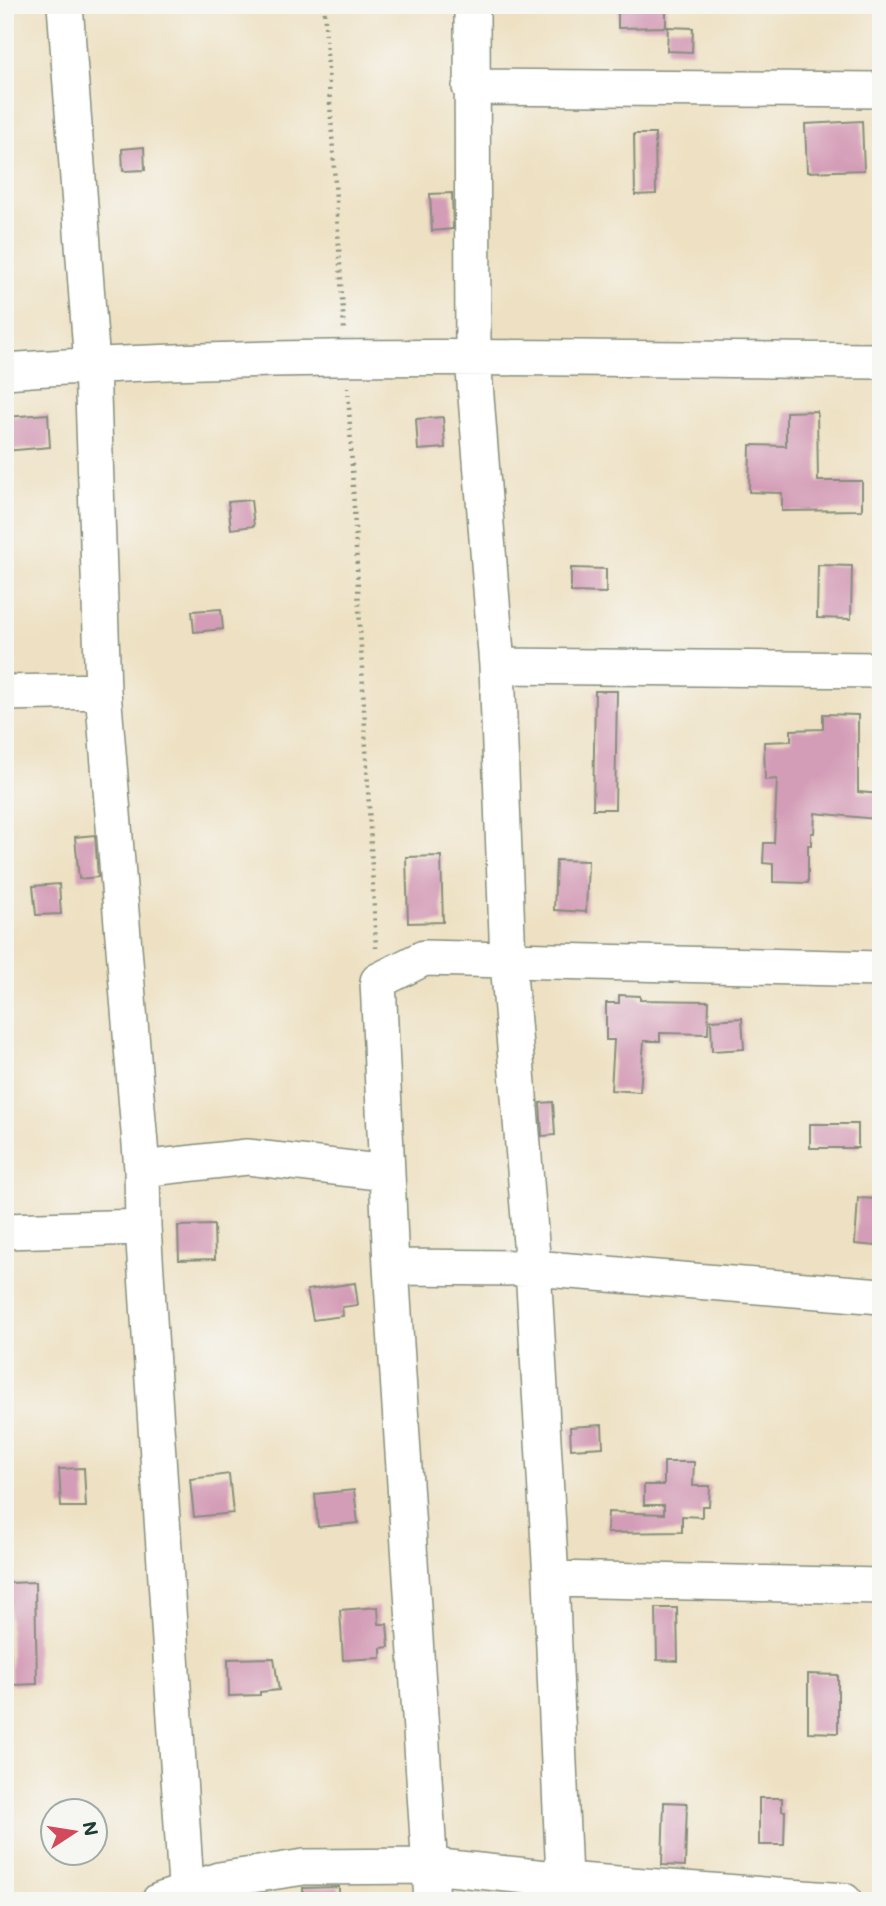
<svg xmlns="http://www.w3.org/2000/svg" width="886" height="1906" font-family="Mali,sans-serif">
  <rect width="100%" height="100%" fill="#f6f6f2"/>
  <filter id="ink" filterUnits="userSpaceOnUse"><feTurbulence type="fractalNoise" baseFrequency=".0143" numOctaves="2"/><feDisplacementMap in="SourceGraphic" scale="14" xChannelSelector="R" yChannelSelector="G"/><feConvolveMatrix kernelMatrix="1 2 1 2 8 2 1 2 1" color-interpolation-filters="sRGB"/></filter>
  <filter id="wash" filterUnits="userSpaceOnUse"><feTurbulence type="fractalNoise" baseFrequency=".00686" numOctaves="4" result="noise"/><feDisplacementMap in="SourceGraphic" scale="28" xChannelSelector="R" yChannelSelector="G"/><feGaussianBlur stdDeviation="1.57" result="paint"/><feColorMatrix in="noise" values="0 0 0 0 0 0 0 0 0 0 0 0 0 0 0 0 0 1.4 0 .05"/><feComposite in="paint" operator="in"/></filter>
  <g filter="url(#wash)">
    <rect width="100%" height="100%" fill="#eee1c3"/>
    <g id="blocks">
      <!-- building -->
      <path fill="#d49db7" d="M618,5H666V27L618,28Z
        M668,27L693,28L692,52L667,51Z
        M862,121L864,170L807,172L805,124Z
        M634,134H655L656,194L635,195Z
        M144,147L145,170L123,171L122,149Z
        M452,193L453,229L432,231L430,194Z
        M817,411L818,481H862V510L782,511V493L749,492L750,445L786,446V412Z
        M48,414L50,447L5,451V417Z
        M443,417L445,448L418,450L416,419Z
        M251,500L254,526L231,529L228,502Z
        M818,565L852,566L851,619L817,618Z
        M571,568L606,569V593L571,592Z
        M221,609L223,629L194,632L192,611Z
        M595,691H617L615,809H593Z
        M823,714L858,715V792L881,794V815L877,814L876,819L815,813L814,833H811V845H808V883L773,882V864L763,863L764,843H774L777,779L765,780L764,742L791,741V730L823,729Z
        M95,835L98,877L79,879L75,837Z
        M441,856L443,922L408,923L406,857Z
        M556,860L588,861L586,912L554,910Z
        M59,884L61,914L36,915L33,886Z
        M619,995L640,996V1000L709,1001L708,1034L660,1033V1041H644L640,1092L611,1090L614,1040H606V1003H619Z
        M742,1018L744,1049L712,1051L711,1020Z
        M553,1102L555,1135L542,1136L540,1103Z
        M810,1124H858V1148H810Z
        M858,1198L879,1199L876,1246L855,1244Z
        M214,1225L215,1259L179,1260L178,1226Z
        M355,1283L358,1305L342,1307L343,1316L313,1320L307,1290Z
        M602,1425L603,1447L571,1449L570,1427Z
        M664,1462H694L693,1486H710L709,1506H702V1517L682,1516V1532L607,1533L608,1512L664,1514V1505H644V1485H664Z
        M84,1468L86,1507H61L59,1469Z
        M229,1474L233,1513L194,1517L190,1479Z
        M354,1490L358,1523L318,1527L315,1494Z
        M35,1582L37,1684L11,1685L9,1583Z
        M378,1607L379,1624H387L389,1647L381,1648V1658L343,1660L340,1610Z
        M656,1608H677L678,1661L657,1660Z
        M274,1658L279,1690L260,1692V1695L229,1696L228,1659Z
        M808,1674L838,1675V1733L808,1732Z
        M759,1798H782V1811H785L784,1845H759Z
        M664,1802L687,1803L685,1866L662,1865Z
        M339,1887V1901H303V1888Z"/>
    </g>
  </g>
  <g filter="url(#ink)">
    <use href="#blocks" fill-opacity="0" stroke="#868f7c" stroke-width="2"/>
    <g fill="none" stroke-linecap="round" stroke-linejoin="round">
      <!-- minor casing -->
      <g stroke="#868f7c" stroke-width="38">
        <path id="minor" d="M65,5L92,365L103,691L142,1169L143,1227L187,1901
          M472,5L473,358L497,666L508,961L533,1268L551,1579L565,1901
          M470,87L881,90
          M5,371C296,350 589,359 881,361
          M497,666L881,670
          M5,693L103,691
          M142,1169L247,1157L387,1173L378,981L424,958L881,969
          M387,1173L391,1267L432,1901
          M5,1231L143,1227
          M391,1267L533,1268L881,1296
          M551,1579L881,1586
          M159,1901L219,1880L304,1867L431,1866L565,1880L844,1901"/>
      </g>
      <!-- path -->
      <path stroke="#868f7c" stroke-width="4.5" stroke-dasharray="2 5" stroke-linecap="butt" d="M324,5L344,329
        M348,387L376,948"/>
      <!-- minor -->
      <use href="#minor" stroke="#fff" stroke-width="35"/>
    </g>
  </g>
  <!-- margin -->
  <rect width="886" height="1906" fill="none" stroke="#f6f6f2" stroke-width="28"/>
  <!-- north arrow -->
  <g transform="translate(74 1832) rotate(78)"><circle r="33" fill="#f6f6f2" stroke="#a0aca6" stroke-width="2"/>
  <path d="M0-5L12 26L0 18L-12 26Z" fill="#d1495b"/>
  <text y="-10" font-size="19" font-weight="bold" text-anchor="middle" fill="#1f3d34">N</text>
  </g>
</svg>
